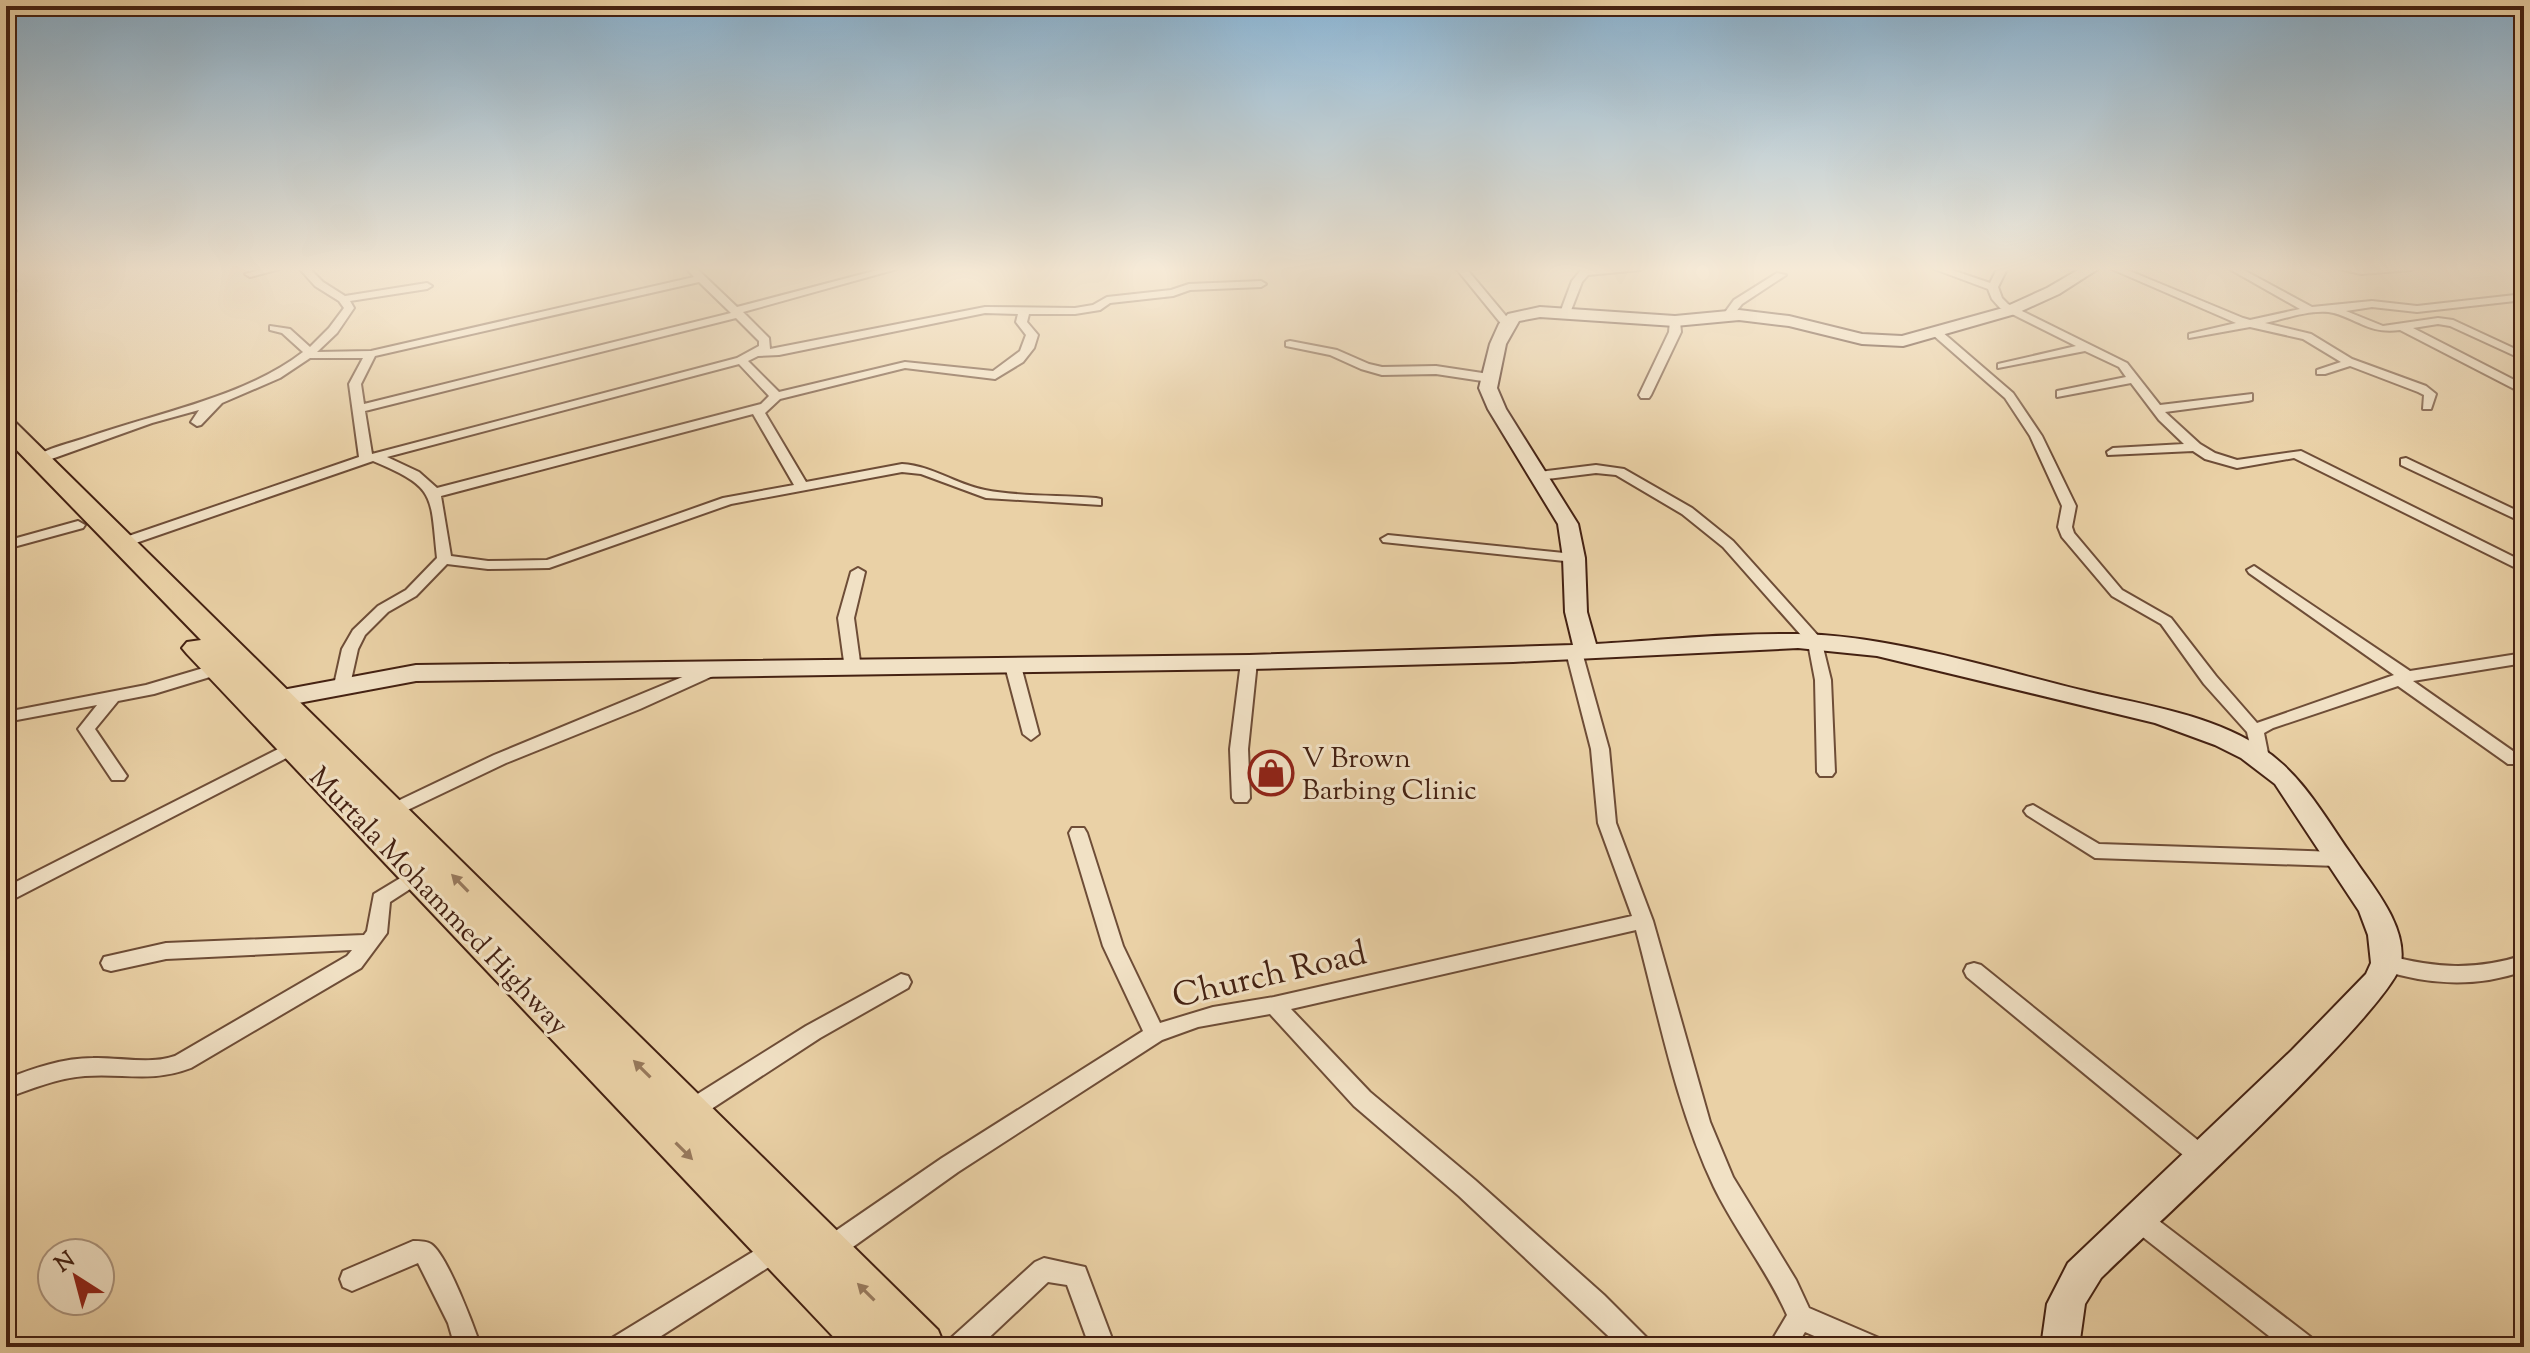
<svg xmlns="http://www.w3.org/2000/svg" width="2530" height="1353" font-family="'Sorts Mill Goudy',serif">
  <rect width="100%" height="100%" fill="#ead1a6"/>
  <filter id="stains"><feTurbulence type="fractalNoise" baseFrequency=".0025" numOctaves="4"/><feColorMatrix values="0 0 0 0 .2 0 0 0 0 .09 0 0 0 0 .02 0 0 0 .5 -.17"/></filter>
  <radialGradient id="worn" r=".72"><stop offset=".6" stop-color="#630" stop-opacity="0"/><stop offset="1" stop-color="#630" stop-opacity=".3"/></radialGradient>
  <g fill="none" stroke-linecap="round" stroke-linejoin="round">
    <!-- street casing -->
    <g stroke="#6e4d37" stroke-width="4">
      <path id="street" d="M270,267H287L250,277L245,274Z
        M298,267H308L323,282L345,296L427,283L432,286L427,289L350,301L354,308L337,333L317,352L371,351L694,277L685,267H695L737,307L889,267H904L743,312L769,338L770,349L985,307L1075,308L1093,305L1107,297L1171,290L1189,284L1261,281L1266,284L1261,287L1190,290L1173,296L1110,303L1100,310L1075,314H1029L1027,322L1038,335L1034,348L1023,362L995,379L905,368L780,399L765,413L806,482L902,464C933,466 955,484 985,490C1020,497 1060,495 1096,498L1101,499V505L986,498L921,474L902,472L731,504L549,568L488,569L447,564L416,596L388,612L365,635L358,649L350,685L342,690L334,685L342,649L353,630L378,606L406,590L437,558C430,494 437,488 373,461L127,546L122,547L115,543L117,540L359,457L349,384L363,358H310L280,378L222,403L201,425L197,426L191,422L199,410L152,423L43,462H33L32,459C46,448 71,443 88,437C157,413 245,397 303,352L282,333L270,330V326L290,329L310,347L329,328L344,308L339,301L315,286ZM699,282L731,313L364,404L361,384L375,356ZM985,313L1018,314L1016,322L1026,335L1020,351L993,371L905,362L779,392L748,361L758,356L779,355ZM736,318L759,341V346L737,358L372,454L365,411ZM739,364L769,396L761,404L437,488L419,472L387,457ZM753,414L794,485L723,498L547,560L488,561L451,556L441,496Z
        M1455,267H1465L1511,322V326H1503Z
        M1611,267H1645L1640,270L1588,275L1582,282L1570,313L1561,315L1560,313L1572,281L1581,270Z
        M1929,267H1943L1990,283L1998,267H2008L1998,287L2002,298L2008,304L2127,363L2160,405L2252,394V400L2248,401L2165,412L2200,444L2215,453L2237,460L2301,451L2524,562V572L2294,458L2237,468L2205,459L2193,451L2108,455L2107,452L2113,448L2184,444L2159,420L2131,383L2057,397V391L2126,377L2119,367L2085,351L1998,368V364L2076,346L2000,308L1992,299L1988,289Z
        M2107,267H2120L2243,318L2250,320L2300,309L2226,267H2238L2312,307L2372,301L2417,306L2524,294V300L2417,312L2372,307L2346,311L2383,326L2438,318L2453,320L2524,353V360L2450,326L2438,324L2413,328L2524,385V394L2400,330C2370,334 2361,321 2334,313C2313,308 2285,319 2265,323L2311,334L2352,359L2426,386L2436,394L2431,409H2423L2424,395L2418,392L2350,366L2325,374H2317V370L2341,362L2303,339L2250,327L2189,338V334L2236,323Z
        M2331,267H2416L2411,270L2361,274Z
        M1777,273L1786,275L1742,304L1732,317H1724L1723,315L1734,300Z
        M6,289L11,288L16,291L6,295Z
        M1675,318L1680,321L1681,332L1651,395L1649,398H1641L1639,395L1669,332L1670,321Z
        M1933,331H1941L2013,393L2042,436L2076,506L2072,527L2074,533L2122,590L2171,618L2216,676L2257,723L2394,675L2249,573L2247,570L2254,566L2410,671L2524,653V663L2413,681L2520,756L2523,760L2520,764H2508L2398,686L2273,728L2264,733L2269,758L2266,762H2254L2247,732L2204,684L2161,624L2112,596L2062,537L2058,527L2062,506L2030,436L2005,398L1933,335Z
        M1290,341L1337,350L1369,364L1382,367L1436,366L1489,374L1495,378L1489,382L1436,374L1382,375L1361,369L1330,355L1286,346V342Z
        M2406,458L2524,514V523L2401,465V459Z
        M1596,465L1624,469L1692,508L1733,541L1821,639L1831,680L1835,772L1832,776H1820L1817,772L1815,680L1808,643L1723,547L1682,514L1616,475L1596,473L1539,480L1532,476L1539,472Z
        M78,521L85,525L83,528L6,549V541Z
        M1388,535L1574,554L1581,558L1574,562L1383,542L1381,539Z
        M858,568L865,572L854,618L861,669L853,674L845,669L838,618L851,572Z
        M1574,647L1582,652L1609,749L1616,823L1653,921L1710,1122L1733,1177L1796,1280L1809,1308L1879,1338L1883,1347H1840L1805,1332L1796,1347H1768L1787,1315C1767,1270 1736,1232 1714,1187C1676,1107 1659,1016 1636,930L1291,1009L1370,1092L1475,1180L1604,1295L1647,1338L1651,1347H1620L1459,1196L1354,1106L1270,1014L1198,1027L1162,1040L958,1172L836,1259L827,1262L818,1259L815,1251L818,1243L942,1158L1143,1031L1103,946L1069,833L1072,828H1084L1087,833L1123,946L1160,1023L1213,1007L1274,997L1632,916L1598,823L1591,749L1566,652Z
        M1249,657L1257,662L1248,749L1250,798L1247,802H1235L1232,798L1230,749L1241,662Z
        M1013,661L1021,666L1039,734L1031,740L1023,734L1005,666Z
        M217,664L223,665L225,669L223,673L154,694L118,701L95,729L127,776L124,780H112L78,729L97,705L6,722V712L146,685Z
        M709,666L715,667L717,671L715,675L640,709L506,763L395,816H383L380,812L383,808L494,755Z
        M292,742L298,744L301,748L298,752L6,903V887Z
        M2033,805L2099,844L2337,852L2344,854L2346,859L2344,864L2337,866L2095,858L2027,815L2024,811L2027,807Z
        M417,868L424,870L426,875L424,880L390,902L387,933L361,968L191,1068C152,1083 124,1073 85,1076C57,1078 32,1089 6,1098V1079C34,1068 63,1058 93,1058C120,1057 149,1065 175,1056L347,956L352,950L166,959L111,971L104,969L101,963L104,957L166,943L364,935L367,931L374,894Z
        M2386,955C2434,968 2476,971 2524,955V971C2475,988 2428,985 2379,969L2376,963L2379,957Z
        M1974,963L1981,965L2210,1150L2213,1157L2210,1164L2202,1167L2194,1164L1967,977L1964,971L1967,965Z
        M901,974L908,976L911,982L908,988L820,1038L696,1119L688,1122L680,1119L677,1112L680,1105L806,1026Z
        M2138,1208L2146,1211L2312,1338L2316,1347H2283L2130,1227L2126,1219L2130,1211Z
        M777,1237L786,1240L789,1248L786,1256L644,1347H608L612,1338Z
        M413,1241C420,1241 426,1241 431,1244C447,1254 474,1327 481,1347H455L448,1323L418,1263L352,1291L343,1287L340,1279L343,1271Z
        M1044,1258L1085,1267L1111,1336L1107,1345L1102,1347L1089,1345L1067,1285L1048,1282L979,1347H947L951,1338L1035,1262Z"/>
    </g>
    <!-- secondary casing -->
    <g stroke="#442112" stroke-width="4">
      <path id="secondary" d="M2083,267H2101L2059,294L2015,314L1903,346L1862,344L1789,326L1739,320L1675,326L1540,317L1519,321L1506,344L1497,388L1506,409L1578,524L1585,558L1587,612L1596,644C1662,640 1730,633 1797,634C1891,635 1997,670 2089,692C2145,705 2211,715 2260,747C2302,773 2325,818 2353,857C2372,886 2407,925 2401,963C2395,1006 2147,1233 2101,1278L2085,1304L2079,1347H2041L2047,1304L2068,1263L2292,1050L2366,974L2371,963L2368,935L2359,911L2275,784L2241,758L2215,745L2155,723L1877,656L1798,648L1513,662L1249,669L416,681L277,707L268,705L265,699L268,693L277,691L416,665L1249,655L1573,645L1565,612L1563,558L1558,524L1488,409L1479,388L1490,344L1499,324L1508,314L1540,307L1675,316L1739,310L1789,316L1862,334L1902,336L2003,308L2047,288Z"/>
    </g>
    <!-- highway casing -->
    <g stroke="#442112" stroke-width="4">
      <path id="highway" d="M6,419L14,421L938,1330L945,1347H843L187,654L182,648L187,642L201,640L6,439Z"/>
    </g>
    <!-- street -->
    <use href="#street" fill="#f1e1c5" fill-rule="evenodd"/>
    <!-- secondary -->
    <use href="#secondary" fill="#f1e1c5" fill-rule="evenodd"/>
    <!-- highway -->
    <use href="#highway" fill="#ead1a6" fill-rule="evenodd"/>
  </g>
  <!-- one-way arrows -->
  <defs><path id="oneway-solid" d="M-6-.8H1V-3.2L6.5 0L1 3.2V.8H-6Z" transform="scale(2)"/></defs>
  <g fill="#97795c">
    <use href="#oneway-solid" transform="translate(460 883) rotate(-134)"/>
    <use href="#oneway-solid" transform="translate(642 1069) rotate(-135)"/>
    <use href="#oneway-solid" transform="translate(684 1151) rotate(45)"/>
    <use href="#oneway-solid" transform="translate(866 1292) rotate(-135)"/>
  </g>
  <!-- sky -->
  <linearGradient id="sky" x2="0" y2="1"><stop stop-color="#8ab4d3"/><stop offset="0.59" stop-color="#f6ead7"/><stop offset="1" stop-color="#f6ead7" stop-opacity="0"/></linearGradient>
  <rect width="2530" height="456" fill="url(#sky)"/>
  <!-- icons -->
  <defs>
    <g id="shop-ring" transform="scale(2.3)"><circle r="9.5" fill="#f1e1c5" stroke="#8f2418" stroke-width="1.5"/><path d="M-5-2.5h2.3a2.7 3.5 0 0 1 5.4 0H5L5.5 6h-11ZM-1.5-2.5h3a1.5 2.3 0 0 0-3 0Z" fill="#8f2418"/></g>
  </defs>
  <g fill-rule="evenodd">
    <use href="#shop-ring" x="1271" y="773"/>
  </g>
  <g text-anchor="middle" stroke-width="6" stroke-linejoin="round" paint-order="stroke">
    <!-- poi labels -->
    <g font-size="28" fill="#442112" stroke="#f1e1c5" text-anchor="start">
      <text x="1302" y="767">V Brown<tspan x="1302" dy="32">Barbing Clinic</tspan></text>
    </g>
    <!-- street labels -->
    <g font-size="28" fill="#442112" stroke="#f1e1c5">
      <text transform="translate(440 900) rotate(46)" y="10">Murtala Mohammed Highway</text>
    </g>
    <!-- near-street labels -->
    <g font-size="34" fill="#442112" stroke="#f1e1c5">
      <text transform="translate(1269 973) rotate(-13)" y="12">Church Road</text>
    </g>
  </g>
  <!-- margin -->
  <rect width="2530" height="1353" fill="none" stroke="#ead1a6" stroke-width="32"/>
  <rect x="8" y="8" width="2514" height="1337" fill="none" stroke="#442112" stroke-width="4"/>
  <rect x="16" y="16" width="2498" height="1321" fill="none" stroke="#442112" stroke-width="2"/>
  <!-- north arrow -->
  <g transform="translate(76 1277) rotate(324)"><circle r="38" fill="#f1e1c5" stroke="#ac947d" stroke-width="2"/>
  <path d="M0-6L14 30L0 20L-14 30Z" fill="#8f2418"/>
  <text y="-12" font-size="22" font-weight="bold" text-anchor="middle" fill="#442112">N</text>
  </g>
  <rect width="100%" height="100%" filter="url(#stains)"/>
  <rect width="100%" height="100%" fill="url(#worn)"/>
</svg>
